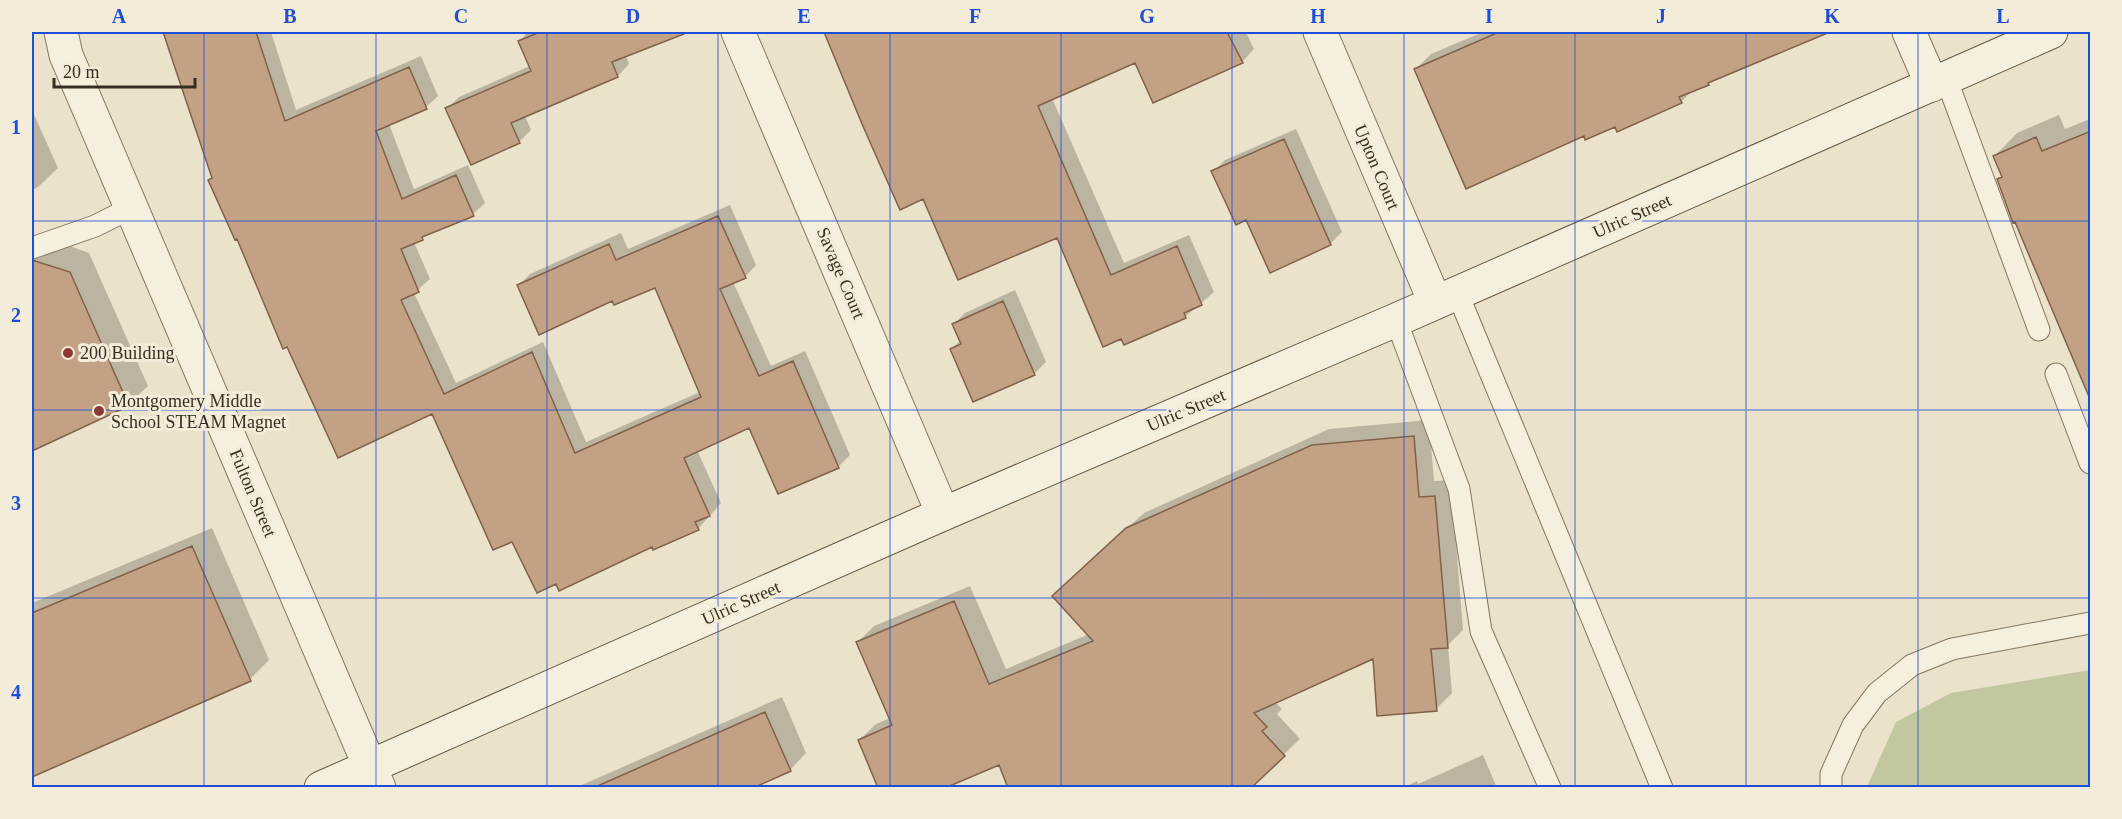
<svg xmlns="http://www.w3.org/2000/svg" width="2122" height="819" font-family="Georgia,serif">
  <rect width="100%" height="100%" fill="#eae2ca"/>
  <!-- green -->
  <path fill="#c1c79f" d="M2090,670V787H1867L1896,722L1951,693Z"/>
  <!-- shadow -->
  <path fill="#0003" d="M172,32H271L296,110L421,56L438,96L426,107L389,124L414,189L468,165L485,203L473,214L428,233L414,242L430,279L414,293L456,383L543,342L586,442L700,392L656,286L613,299L519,285L530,274L621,233L628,249L730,205L756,265L745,277L733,282L771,366L805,351L850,455L838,467L750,426L697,450L721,503L698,529L652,545L513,540L433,411L213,177L167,37Z
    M527,32H633L638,43L626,56L629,64L618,76L525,116L531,130L519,142L447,109L459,97L530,66L520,42Z
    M836,32H903L909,44L936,32H1246L1254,49L1242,62L1135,61L1052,98L1124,263L1189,235L1214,292L1185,317L1122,337L1057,236L924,197L829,39Z
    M1483,32H1823L1712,80L1708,84L1692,91L1681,102L1584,134L1416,69L1431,54Z
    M32,110L58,168L38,187L32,190Z
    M2059,115L2065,129L2090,119V392L1999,180L2003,175L1995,156L2017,133Z
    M1296,129L1342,232L1330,244L1247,218L1213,172L1225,160Z
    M67,245L89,253L148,386L128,405L32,449V260Z
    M1015,290L1046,362L1034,374L974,400L951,349L961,340L953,325L965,313Z
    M1429,420L1434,481L1451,480L1463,630L1448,645L1452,693L1436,709L1374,657L1275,702L1282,709L1277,714L1300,739L1251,786L1252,788H1010L1000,763L859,740L876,724L890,718L858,642L874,626L970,586L1006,669L1089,634L1070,580L1144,513L1329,429Z
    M212,528L269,660L250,679L32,775V603Z
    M782,697L806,753L790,770L749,788H575Z
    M1483,755L1497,788H1403L1417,781L1418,784Z"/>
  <!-- building -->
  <path fill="#c3a185" stroke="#816149" stroke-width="1.5" d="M163,32H256L285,121L409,67L427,109L376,131L402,199L456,175L474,216L422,237L423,240L401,249L419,292L401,300L444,394L532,352L575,453L701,397L655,288L614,305L612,301L539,335L517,285L609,244L616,260L718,216L746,278L720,289L759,376L793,361L839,468L778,494L749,428L684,458L710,516L695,522L699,530L653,550L652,547L559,591L556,584L537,593L512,542L493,550L432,414L338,458L287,347L283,349L237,239L235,240L208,180L212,178Z
    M540,32H684V34L612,62L618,77L511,123L520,143L471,165L445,108L531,71L518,41Z
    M824,32H1227L1243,63L1153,103L1135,63L1038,106L1111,275L1177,246L1202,305L1184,313L1186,318L1124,345L1121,339L1103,347L1057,238L958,280L923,199L900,210L862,124Z
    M1499,32H1830L1708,83L1709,85L1679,97L1682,103L1617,132L1615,127L1585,140L1584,136L1466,189L1414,69Z
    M2091,131V399H2090L2015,222L2013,223L1997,179L2002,177L1993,156L2036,137L2042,151Z
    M1284,139L1331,245L1270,273L1246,220L1236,225L1211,171Z
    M32,260L70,272L129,406L32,451Z
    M1003,301L1035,375L973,402L950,349L961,344L952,324Z
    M1414,436L1419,497L1435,496L1448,648L1431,649L1437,711L1377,716L1373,659L1254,713L1267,727L1262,731L1285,756L1251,788H1008L999,765L945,788H878L858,740L892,725L856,642L954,601L989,684L1093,641L1052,596L1126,528L1312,445Z
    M192,546L251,681L32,777V613Z
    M765,712L791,771L753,788H593Z"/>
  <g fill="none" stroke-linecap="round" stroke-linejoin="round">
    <!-- lane casing -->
    <g stroke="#857560" stroke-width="23">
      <path id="lane" d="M1946,78L2039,330
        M32,248L95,226L131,208
        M1457,292L1662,788
        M1396,320L1459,489L1481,631L1550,788
        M2056,374L2090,463
        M1831,788V774L1853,725L1877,693L1912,665L1952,649L2090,623"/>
    </g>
    <!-- street casing -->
    <g stroke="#857560" stroke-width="35">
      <path id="street" d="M61,32L66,55L379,788
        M738,32L943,514
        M1320,32L1435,302
        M1909,32L1932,85"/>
    </g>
    <!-- secondary casing -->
    <g stroke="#675643" stroke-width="35">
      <path id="secondary" d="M321,788L943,514L1396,320L2051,32"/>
    </g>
    <!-- lane -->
    <use href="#lane" stroke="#f5efdd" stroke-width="21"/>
    <!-- street -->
    <use href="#street" stroke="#f5efdd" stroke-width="33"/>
    <!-- secondary -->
    <use href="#secondary" stroke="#f5efdd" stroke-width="33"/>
  </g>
  <!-- grid -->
  <path fill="none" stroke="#1d4ed8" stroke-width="1.5" stroke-opacity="0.55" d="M204,32V788M376,32V788M547,32V788M718,32V788M890,32V788M1061,32V788M1232,32V788M1404,32V788M1575,32V788M1746,32V788M1918,32V788M32,221H2090M32,410H2090M32,598H2090"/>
  <!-- markers -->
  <g fill="#8d3a37" stroke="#f2ecd9" stroke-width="2">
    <circle cx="68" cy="353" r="6"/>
    <circle cx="99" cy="411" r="6"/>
  </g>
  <g text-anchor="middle" stroke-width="6" stroke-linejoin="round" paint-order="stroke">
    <!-- street labels -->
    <g font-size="18" fill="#372d22" stroke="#f2ecd9">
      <text transform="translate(1377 167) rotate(67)" y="6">Upton Court</text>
      <text transform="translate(1632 216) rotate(-24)" y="6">Ulric Street</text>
      <text transform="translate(841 273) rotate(67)" y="6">Savage Court</text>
      <text transform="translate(1186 410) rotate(-23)" y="6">Ulric Street</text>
      <text transform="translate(253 493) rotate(67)" y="6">Fulton Street</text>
      <text transform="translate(741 603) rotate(-24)" y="6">Ulric Street</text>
    </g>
    <!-- poi labels -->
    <g font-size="18" fill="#372d22" stroke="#f2ecd9" text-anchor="start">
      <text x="80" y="359">200 Building</text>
      <text x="111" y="407">Montgomery Middle<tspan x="111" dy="21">School STEAM Magnet</tspan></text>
    </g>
  </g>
  <!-- border -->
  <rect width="2122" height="819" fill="none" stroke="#f2ecd9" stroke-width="66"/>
  <!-- scale -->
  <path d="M54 78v9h141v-9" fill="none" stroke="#372d22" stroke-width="3"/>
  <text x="63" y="78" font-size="18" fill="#372d22" stroke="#f2ecd9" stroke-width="4.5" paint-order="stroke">20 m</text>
  <rect x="33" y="33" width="2056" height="753" fill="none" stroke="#1d4ed8" stroke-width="2"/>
  <g font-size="20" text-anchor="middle" font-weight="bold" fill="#1d4ed8">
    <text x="119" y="23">A</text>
    <text x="290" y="23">B</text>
    <text x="461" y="23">C</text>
    <text x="633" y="23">D</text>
    <text x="804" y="23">E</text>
    <text x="975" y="23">F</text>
    <text x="1147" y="23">G</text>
    <text x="1318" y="23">H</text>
    <text x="1489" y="23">I</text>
    <text x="1661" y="23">J</text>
    <text x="1832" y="23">K</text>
    <text x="2003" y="23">L</text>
    <text x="16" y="134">1</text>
    <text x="16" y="322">2</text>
    <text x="16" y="510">3</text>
    <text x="16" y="699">4</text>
  </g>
</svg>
